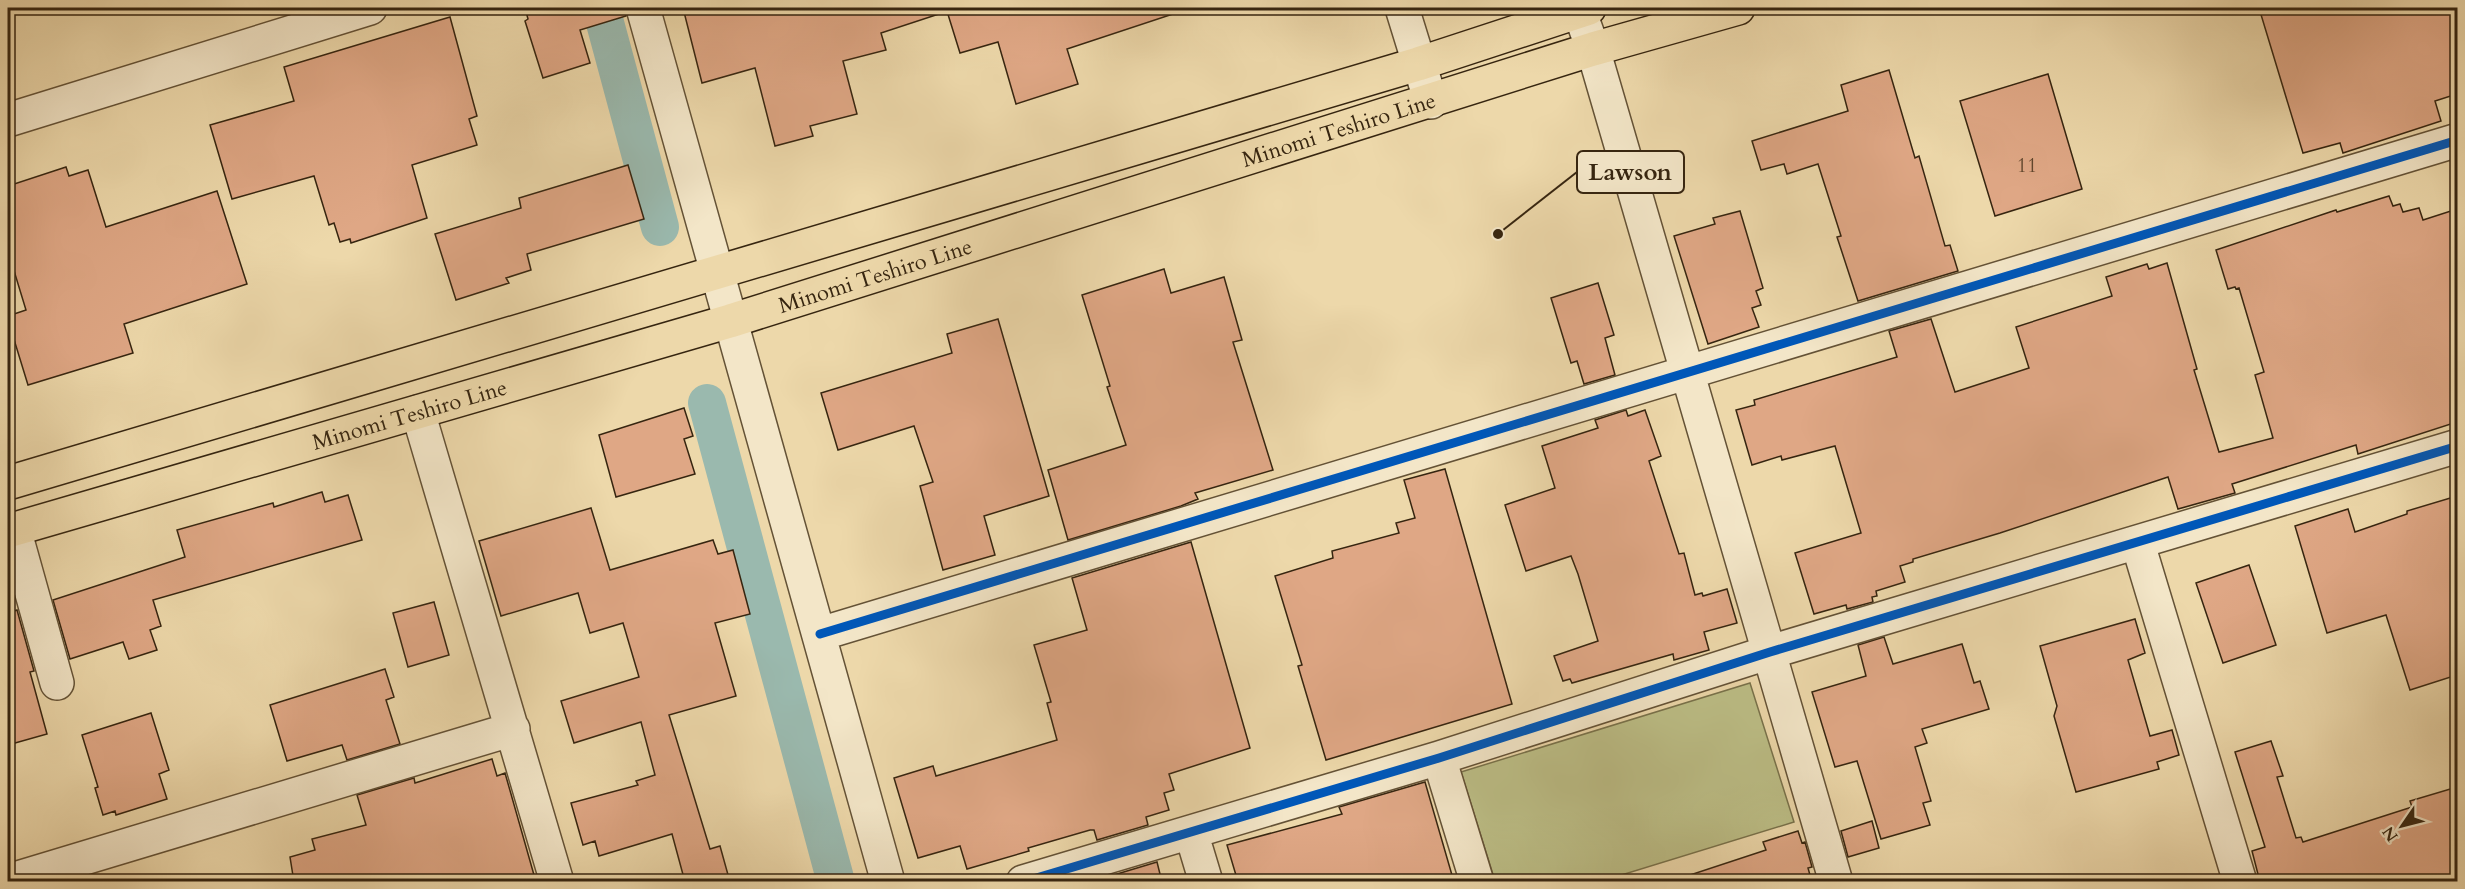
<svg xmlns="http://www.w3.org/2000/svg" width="2465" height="889" font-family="Cardo,serif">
  <rect width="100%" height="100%" fill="#edd8aa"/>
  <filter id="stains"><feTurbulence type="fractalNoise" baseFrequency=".00333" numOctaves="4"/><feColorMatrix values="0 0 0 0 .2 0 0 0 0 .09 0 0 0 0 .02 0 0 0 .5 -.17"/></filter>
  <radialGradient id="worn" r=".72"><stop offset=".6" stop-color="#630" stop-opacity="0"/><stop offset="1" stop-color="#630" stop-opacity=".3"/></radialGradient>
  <!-- green -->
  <path fill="#bcbe86" stroke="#79724b" stroke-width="1.5" d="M1750,683L1794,822L1602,881H1495L1461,772Z"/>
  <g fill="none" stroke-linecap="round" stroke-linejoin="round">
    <!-- canal -->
    <path stroke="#9ab9ae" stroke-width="38" d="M601,8L660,227
      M707,403L836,882"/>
  </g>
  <!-- building -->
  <path fill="#dfa785" stroke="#362510" stroke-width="1.5" d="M525,8H625L626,16L580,30L590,63L543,78L525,21L528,19Z
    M683,8H941L942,13L881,33L886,50L843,61L857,114L810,126L813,136L775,146L755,68L702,83Z
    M946,8H1175L1176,13L1067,49L1078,84L1016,104L998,42L960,53Z
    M2259,8H2457V94L2435,101L2441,121L2343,153L2340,143L2303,153Z
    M450,17L477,116L469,119L477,145L412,165L427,218L351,243L350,239L340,242L334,223L329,225L314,176L232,199L210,125L294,101L284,67Z
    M1889,70L1915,158L1919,156L1945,246L1950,245L1958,271L1858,301L1837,237L1841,236L1818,164L1787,174L1784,164L1761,170L1752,141L1848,111L1841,85Z
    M2048,74L2082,189L1995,216L1960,101Z
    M628,165L644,219L527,254L531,270L506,278L509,283L456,300L435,234L521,208L519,198Z
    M66,167L69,176L88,170L106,227L217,191L247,284L124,324L133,353L28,385L8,320V316L26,310L8,251V186Z
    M2389,196L2393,206L2400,204L2403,212L2419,208L2423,220L2457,209V422L2358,454L2356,445L2232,484L2235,493L2178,509L2168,477L2000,533L1913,559V562L1900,566L1905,582L1876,591L1877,596L1872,597L1873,602L1847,609L1846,605L1814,614L1795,553L1861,533L1835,446L1782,460L1781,456L1752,465L1736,410L1755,405L1754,400L1897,357L1889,331L1931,319L1955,392L2029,368L2016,327L2112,296L2106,277L2147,264L2149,269L2167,263L2197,369L2194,370L2219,452L2273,438L2255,375L2264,372L2239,288L2236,289L2235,287L2228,289L2216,250L2336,210L2337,212Z
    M1740,211L1763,288L1756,291L1761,305L1752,308L1759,327L1708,344L1674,236L1715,224L1713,218Z
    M1164,269L1171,293L1224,277L1242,340L1233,342L1273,470L1195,493L1198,499L1181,506L1068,540L1048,470L1126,445L1107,387L1110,386L1082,295Z
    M1598,283L1614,335L1605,338L1615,375L1584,384L1577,361L1571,363L1551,298Z
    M998,319L1049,496L984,516L995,555L943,570L920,486L933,482L914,426L838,450L821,393L952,353L947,334Z
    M684,408L693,436L684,439L695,474L616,497L599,435Z
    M1626,410L1628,416L1645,410L1661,456L1649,461L1679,554L1684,553L1695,595L1702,593L1703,596L1727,589L1737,623L1704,632L1709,650L1674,660L1673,654L1572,683L1570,679L1563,681L1554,656L1598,641L1578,574L1571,556L1526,571L1505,505L1555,488L1542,446L1598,428L1595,420Z
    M1445,469L1512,704L1326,760L1298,666L1302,665L1275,576L1333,558L1332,551L1399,533L1396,523L1415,518L1404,480Z
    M322,492L325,502L348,495L362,540L153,600L161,626L150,630L157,650L129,659L123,642L70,659L53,600L185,557L177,530L273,503L274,507Z
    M2457,496V675L2410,690L2386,615L2327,633L2295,526L2348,509L2355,532L2407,514V511Z
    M591,508L610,570L713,540L718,554L733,550L750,614L715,623L736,696L669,715L710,849L720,846L730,882H685L672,834L599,856L595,841L583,845L571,803L638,785L636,781L655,775L641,722L574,743L561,701L639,677L623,623L590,633L578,593L501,616L479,541Z
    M1191,542L1250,748L1169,774L1174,790L1164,793L1169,810L1146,817L1148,825L1097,840L1094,830H1090L1028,848L1029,851L967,869L960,846L918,858L894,778L933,766L936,776L1057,740L1047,703L1051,702L1034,645L1087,630L1072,578Z
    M2249,565L2276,645L2223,663L2196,583Z
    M434,602L449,655L408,667L393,613Z
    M17,610L34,671L30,672L47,734L8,745V613Z
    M2135,619L2145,653L2128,660L2150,736L2172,730L2179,755L2157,762L2159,769L2076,792L2054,716L2057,706L2040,646Z
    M1884,637L1893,664L1962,644L1974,683L1980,681L1989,709L1922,729L1927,743L1915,747L1931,801L1923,803L1930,825L1881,839L1857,761L1835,767L1812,692L1866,676L1858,645Z
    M385,669L394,697L386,700L400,744L347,760L342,745L287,761L270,705Z
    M151,713L169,770L159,774L167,799L116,815L115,811L103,815L95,788L98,787L82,735Z
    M2271,741L2283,776L2277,777L2296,838L2301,837L2303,842L2412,807L2410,801L2457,787V882H2260L2252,851L2265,847L2235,752Z
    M492,759L497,776L505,773L536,882H294L290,857L315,850L312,839L366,825L357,795L414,778L415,783Z
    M1425,782L1454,882H1238L1227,845L1342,814L1339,807Z
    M1872,821L1879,848L1848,857L1841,831Z
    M1798,831L1802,843L1805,842L1812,867L1808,868L1812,882H1688L1687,876L1766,850L1763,842Z
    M1157,862L1162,882H1108L1107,877Z"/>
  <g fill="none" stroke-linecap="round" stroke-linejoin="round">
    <!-- minor casing -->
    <g stroke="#645236" stroke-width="36">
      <path id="minor" d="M643,8L888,882
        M1402,8L1431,102
        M1579,10L1593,49L1836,882
        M8,120L370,8
        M418,412L557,882
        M14,529L57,683
        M2138,544L2240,882
        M820,634L2458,140
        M1439,758L1477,882
        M1191,832L1206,882
        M8,881L513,729
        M1023,882L1439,758L1770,652L2458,446"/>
    </g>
    <!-- major casing -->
    <g stroke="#362510" stroke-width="36">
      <g id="major">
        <path d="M8,483L1418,64L1589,8"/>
        <path id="s1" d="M8,531L730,321L1593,49L1738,8"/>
      </g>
    </g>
    <!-- minor -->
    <use href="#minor" stroke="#f3e6c8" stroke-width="33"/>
    <!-- major -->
    <use href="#major" stroke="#edd8aa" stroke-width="33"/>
    <!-- cycleway casing -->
    <g stroke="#f3e6c8" stroke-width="13">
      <path id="cycleway" d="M820,634L2458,140
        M1023,882L1439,758L1770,652L2458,446"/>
    </g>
    <!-- cycleway -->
    <use href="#cycleway" stroke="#0057b8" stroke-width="9"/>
  </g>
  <g text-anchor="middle" stroke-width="5" stroke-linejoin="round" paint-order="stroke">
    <!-- number labels -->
    <g font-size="20" fill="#60462d">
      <text x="2027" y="172">11</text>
    </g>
    <!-- street labels -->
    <g font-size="22" fill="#362510" stroke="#f3e6c8">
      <text dy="8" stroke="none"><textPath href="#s1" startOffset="1390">Minomi Teshiro Line</textPath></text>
      <text dy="8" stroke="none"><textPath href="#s1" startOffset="904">Minomi Teshiro Line</textPath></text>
      <text dy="8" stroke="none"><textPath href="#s1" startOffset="418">Minomi Teshiro Line</textPath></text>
    </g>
  </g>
  <!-- callouts -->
  <path fill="none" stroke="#362510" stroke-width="2" d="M1498 234L1577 172"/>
  <circle fill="#362510" stroke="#f3e6c8" stroke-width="2" cx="1498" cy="234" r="6"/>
  <rect fill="#f3e6c8" stroke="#362510" stroke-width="2" x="1577" y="151" width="107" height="42" rx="6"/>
  <g font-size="24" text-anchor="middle" font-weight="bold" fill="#362510">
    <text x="1630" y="180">Lawson</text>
  </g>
  <!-- margin -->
  <rect width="2465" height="889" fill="none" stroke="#edd8aa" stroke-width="30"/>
  <rect x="9" y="9" width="2447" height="871" fill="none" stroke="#362510" stroke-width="3"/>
  <rect x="15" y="15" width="2435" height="859" fill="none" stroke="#362510" stroke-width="1.5"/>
  <!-- north arrow -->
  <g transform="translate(2402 826) rotate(235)" stroke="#f3e6c8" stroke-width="4.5" paint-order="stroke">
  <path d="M0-4.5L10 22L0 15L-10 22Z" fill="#362510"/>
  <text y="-9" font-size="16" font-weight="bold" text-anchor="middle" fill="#362510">N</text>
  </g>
  <rect width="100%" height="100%" filter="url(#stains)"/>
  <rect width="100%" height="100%" fill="url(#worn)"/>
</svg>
